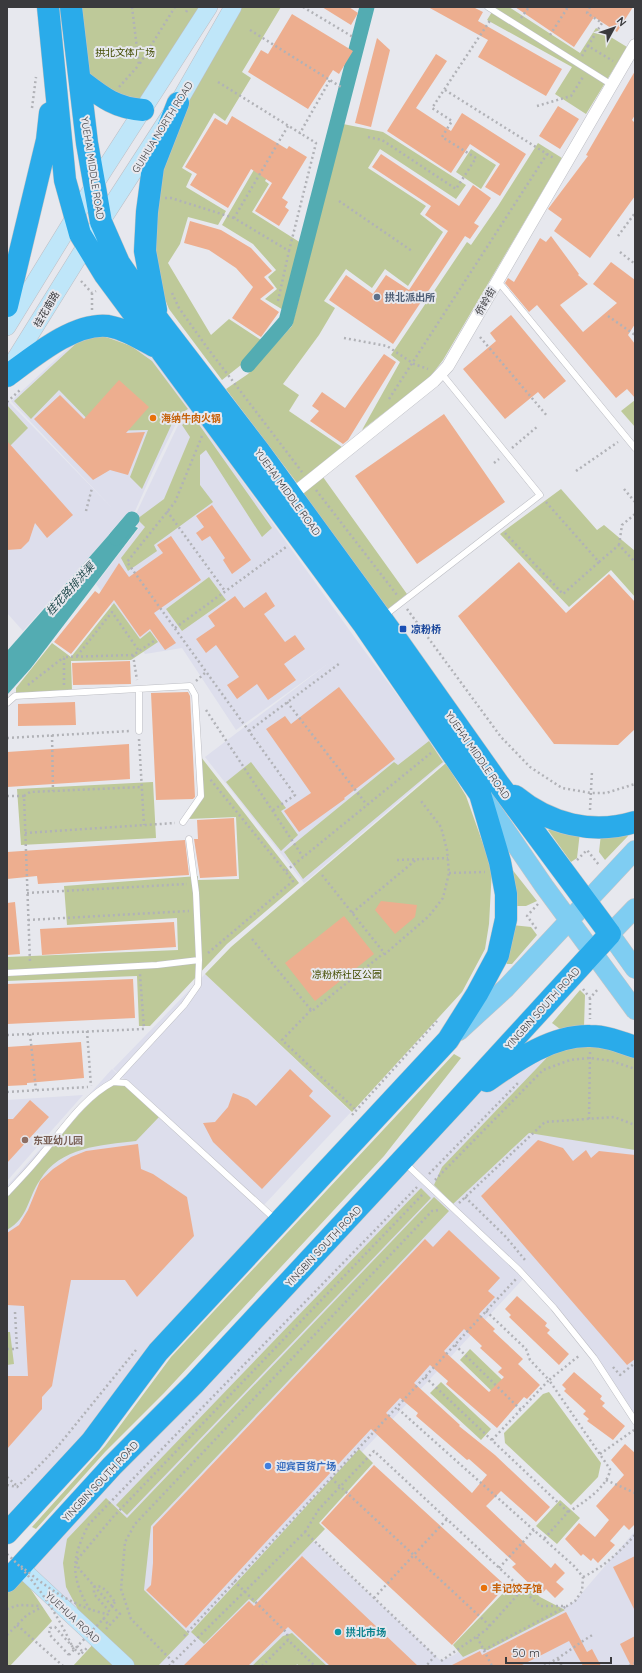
<svg xmlns="http://www.w3.org/2000/svg" width="642" height="1673" font-family="Quicksand,'Noto Sans SC',sans-serif">
  <rect width="100%" height="100%" fill="#e7e8ee"/>
  <!-- built -->
  <path fill="#dddeec" d="M103,333L132,344L154,360L191,409L178,420L156,464L132,518L123,519L23,631L7,613V400L113,509L11,401L79,338Z
    M192,411L358,642L446,761L304,883L205,757L329,663L236,730L182,648L145,654L96,584L139,528L133,520L180,421Z
    M205,974L351,1112L263,1206L113,1069Z
    M635,1048V1421L594,1358L525,1277L295,1524L441,1661L454,1655L487,1630L541,1606H567L575,1601L635,1531V1666H127L21,1566L457,1103L528,1055Z
    M112,1069L278,1223L7,1532V1186Z
    M83,1095L7,1181V1100Z"/>
  <!-- green -->
  <path fill="#bec999" d="M74,7H207L142,109L82,79Z
    M240,7H281L242,72L251,78L225,121L214,113L182,168L192,174L186,187L226,211L218,225L188,217L180,244L168,263L211,335L229,319L261,340L246,361L222,380L169,309L152,268L157,168L183,105Z
    M495,7H509L580,53L596,28L627,47L586,114L555,94L572,67L487,20Z
    M343,124L383,132L466,185L456,199L380,149L368,168L426,206L420,214L443,232L408,286L385,269L372,288L346,269L324,301L335,308L319,335L283,384L299,395L289,411L342,447L297,483L226,389L248,374L292,326Z
    M270,142L283,150L265,181L269,184L252,212L301,243L285,311L265,299L277,289L268,277L276,270L253,244L222,225Z
    M538,143L562,158L443,360L430,377L362,430L400,362L391,355L467,242L471,245L498,206Z
    M471,149L496,165L481,189L456,172Z
    M103,336L131,346L152,361L188,409L175,417L142,489L130,477L148,430L99,431L59,390L31,419L14,401L81,339Z
    M635,400V427L621,411Z
    M7,405L28,428L7,449Z
    M193,416L272,528L262,537L206,450L200,455V485L213,502L154,545L157,551L128,571L121,558L145,527L137,519L164,499L190,437L182,425Z
    M323,477L407,594L388,609L302,492Z
    M561,489L597,530L604,525L635,551V597L611,570L569,607L500,534Z
    M209,577L226,600L182,631L166,609Z
    M114,603L140,639L150,631L158,642L131,660L71,661L72,691L16,693V688L52,643L71,657Z
    M429,741L443,762L303,879L284,852L394,762L398,765Z
    M201,757L299,883L227,944L150,1026H139L137,976L7,981V957L178,950L177,918L67,925L64,886L198,876V880L239,879L236,817L188,819L204,797Z
    M251,762L286,808L281,811L298,835L281,851L226,782Z
    M446,763L466,796L492,869L489,924L485,949L462,992L352,1112L205,974L231,947Z
    M153,782L156,838L21,845L17,789Z
    M552,828L580,832L577,858L571,862L548,830Z
    M627,830L628,836L605,860L599,852L601,834Z
    M511,868L537,901L526,906H513Z
    M512,925L531,927L537,935L512,964H507L504,960Z
    M580,990L585,995L584,1027L560,1029L552,1023Z
    M559,1045L635,1049V1150L529,1133L453,1204L434,1185L442,1167Z
    M454,1054L461,1058L384,1156L164,1393L105,1452L36,1529L32,1527L105,1446L171,1357Z
    M114,1084L124,1085L159,1117L136,1141C101,1145 60,1147 40,1180C27,1199 29,1217 7,1230V1197C19,1184 31,1172 42,1159C65,1132 84,1103 114,1084Z
    M421,1188L431,1198L127,1515L116,1505Z
    M434,1197L449,1211L151,1526L144,1590L189,1634L158,1666H133L82,1617L66,1587L63,1563L67,1539L106,1498L127,1518Z
    M7,1332H10L14,1364L7,1365Z
    M470,1349L520,1397L509,1408L460,1360Z
    M441,1382L491,1429L481,1440L430,1393Z
    M549,1392L601,1463L598,1477L571,1505L505,1443L504,1433L543,1394Z
    M359,1449L373,1463L319,1523L325,1529L254,1603L249,1599L204,1644L191,1632Z
    M560,1500L580,1518L557,1544L536,1526Z
    M24,1579L52,1621L10,1666H7V1588Z
    M526,1583L540,1597L565,1610L488,1650L480,1649L463,1657L453,1645L507,1589L515,1595Z
    M292,1633L327,1666H299L297,1664L296,1666H252L283,1636Z
    M96,1641L123,1666H73Z"/>
  <!-- water -->
  <path fill="#53acb2" d="M122,520L138,528L31,668L7,695V651Z"/>
  <g fill="none" stroke-linecap="round" stroke-linejoin="round">
    <!-- canal -->
    <path stroke="#53acb2" stroke-width="15" d="M248,365L286,321L367,7
      M116,538L132,519"/>
  </g>
  <!-- building -->
  <path fill="#edae8f" fill-rule="evenodd" d="M322,7H349L358,13L351,25Z
    M428,7H473L483,12L478,21L562,69L546,96L478,57L488,40Z
    M515,7H633L617,32L594,17L574,47Z
    M292,14L353,51L339,74L333,70L308,109L248,72L261,50L268,54Z
    M377,38L390,50L371,127L355,123Z
    M436,54L447,61L416,108L451,131L462,113L526,154L500,196L485,187L500,164L470,144L451,173L387,131Z
    M635,71V115L632,120L635,123V196L590,258L554,231L562,219L548,209L588,156L586,155Z
    M558,106L579,119L560,149L539,136Z
    M232,116L287,149L289,146L307,157L282,198L288,202L285,207L289,210L279,226L255,211L272,183L251,169L228,208L190,185L197,174L185,167L215,118L227,125Z
    M381,154L459,206L473,185L491,198L474,223L479,226L470,239L465,236L393,344L329,300L346,275L373,294L386,275L409,290L448,231L425,215L431,206L372,167Z
    M190,221L221,230L251,248L272,271L264,277L274,288L260,299L279,312L261,337L232,318L253,287L236,268L209,250L184,243Z
    M551,236L579,274L578,275L588,284L560,305L583,332L617,303L593,284L611,262L635,280V324L628,335L635,344V398L627,389L616,398L537,305L529,312L505,283L508,278L514,282L540,238L546,242Z
    M511,315L566,381L544,399L538,392L505,419L463,369L496,341L490,333Z
    M384,354L396,362L348,440L343,444L310,421L319,411L312,406L322,392L345,408Z
    M119,380L149,407L126,433L145,432L128,475L110,470L93,480L34,419L60,395L84,419Z
    M444,414L505,502L417,564L355,476Z
    M7,441L73,515L47,538L35,523L29,541L21,549L7,550Z
    M212,505L251,560L232,574L223,560L225,558L210,536L202,541L196,533L204,527L196,516Z
    M171,536L201,580L154,613L176,643L165,650L150,629L140,637L114,600L71,654L54,642L95,591L99,594L119,563L129,577L163,553L157,545Z
    M519,562L566,613L609,574L635,602V729L618,745L554,744L458,616Z
    M266,592L275,606L264,614L285,642L295,635L305,649L284,664L296,680L268,700L257,684L237,699L227,685L239,677L216,645L206,653L196,639L215,626L208,616L235,596L244,608Z
    M130,661L131,684L73,685L72,663Z
    M339,687L395,759L344,798L345,799L299,832L284,811L311,793L266,729L285,716L291,724Z
    M188,692L190,696L195,797L193,799L156,800L151,693Z
    M75,702L76,725L18,726V704Z
    M129,744L130,779L7,787V752Z
    M234,818L237,876L200,878L194,839H198L197,820Z
    M185,840L189,875L38,884L37,876L7,879V852Z
    M381,901L417,905L415,917L395,934L375,910Z
    M15,902L20,954L7,955V903Z
    M344,916L374,954L315,1001L285,963Z
    M174,922L176,947L42,955L40,929Z
    M133,979L135,1018L7,1024V984Z
    M81,1042L84,1078L27,1083V1085L7,1086V1047Z
    M290,1069L313,1091L309,1096L331,1116L262,1189L213,1142L203,1123L215,1122L228,1107L233,1093L248,1099L256,1106Z
    M30,1100L49,1117L7,1163V1119H13Z
    M538,1140L563,1148L573,1161L586,1150L591,1158L599,1151L635,1155V1359L627,1365L481,1196Z
    M138,1144L141,1169L153,1174L187,1197L194,1236L137,1297L125,1280H71L52,1386L42,1397V1409L7,1449V1376H28L24,1306L7,1305V1233L19,1225L28,1210L40,1181L53,1169L71,1157L86,1151Z
    M449,1230L500,1278L488,1291L495,1297L479,1314L495,1329L493,1331L523,1359L518,1364L540,1385L527,1399L524,1397L497,1428L446,1384L448,1381L430,1365L414,1383L460,1425L459,1426L495,1455L550,1507L536,1522L501,1491L486,1506L551,1568L555,1563L565,1573L556,1582L564,1589L555,1598L546,1589L541,1595L512,1567L516,1564L371,1429L186,1628L146,1590L151,1585L153,1563V1527L425,1239L433,1247ZM464,1329L482,1346L480,1348L502,1368L498,1372L504,1377L489,1392L444,1351ZM400,1398L418,1413L416,1416L467,1460L469,1459L487,1475L472,1493L386,1413Z
    M517,1296L547,1323L545,1326L550,1330L547,1333L569,1354L559,1365L509,1317L511,1315L505,1309Z
    M574,1372L602,1396L600,1399L605,1403L602,1406L625,1426L613,1440L587,1421L589,1419L583,1414L586,1411L564,1391L566,1389L562,1385Z
    M625,1444L635,1453V1524L629,1530L624,1525L610,1541L615,1545L598,1563L593,1558L591,1561L583,1554L581,1556L565,1539L579,1523L595,1537L609,1520L596,1506L624,1475L611,1460Z
    M374,1465L506,1586L452,1645L321,1523Z
    M302,1556L418,1666H330L288,1627L248,1666H183L249,1601L254,1606Z
    M635,1556V1611L613,1567Z
    M566,1612L587,1652L592,1649L601,1666H583L569,1641L520,1666H450L480,1651L482,1655Z
    M635,1636V1666H631L620,1644Z"/>
  <g fill="none" stroke-linecap="round" stroke-linejoin="round">
    <!-- lane casing -->
    <g stroke="#bdbec4" stroke-width="7">
      <path id="lane" d="M488,7L612,85
        M497,280L635,448
        M384,616L540,495L441,373
        M7,703L15,696L190,686L195,695L201,796L183,822
        M139,731V689
        M7,973L157,965L199,960
        M113,1082L126,1083L276,1220
        M405,1163L519,1270L554,1308L594,1358L635,1421
        M7,1193C19,1180 31,1168 42,1154C64,1128 83,1098 113,1082L184,1005L198,985L199,960L196,893L189,839"/>
    </g>
    <!-- street casing -->
    <g stroke="#bdbec4" stroke-width="13">
      <path id="street" d="M288,498L434,381L448,366L635,45"/>
    </g>
    <!-- secondary casing -->
    <g stroke="#bdbec4" stroke-width="18">
      <path id="secondary" d="M7,327L95,184L209,7
        M7,372L86,245L178,103L233,7
        M20,1567L126,1666"/>
    </g>
    <!-- primary casing -->
    <g stroke="#c4c4c5" stroke-width="20">
      <path id="primary" d="M485,800L544,886L635,1010
        M635,908L610,934L635,969
        M459,1031L506,988L635,850"/>
    </g>
    <!-- highway casing -->
    <g stroke="#c4c4c5" stroke-width="23">
      <path id="highway" d="M80,80C102,97 115,108 143,110
        M7,306L47,140L50,113
        M156,310L145,251L147,212L153,167L178,103
        M7,376C33,357 74,322 108,326C125,329 139,338 154,346
        M515,796C549,824 592,835 635,822
        M487,1081C517,1060 552,1035 590,1036C606,1036 621,1042 635,1047
        M7,1533L91,1442L158,1352L448,1040L477,994L498,955L506,919V894L500,862L480,794L364,625L105,275L80,234L65,180L48,7
        M7,1581L112,1466L194,1384L456,1102L610,934L498,783L397,640L259,451L159,321L119,263L101,222L87,143L71,7"/>
    </g>
    <!-- path -->
    <path stroke="#b1b2b7" stroke-width="2.5" stroke-dasharray="2 3" stroke-linecap="butt" d="M132,7L139,65L175,7
      M303,7L353,37
      M590,7L587,13L602,23L588,46L613,61
      M186,12L189,7
      M521,18L529,7
      M250,30L341,87
      M550,35L568,7
      M582,56L588,46
      M218,82L300,133L330,80
      M119,87L139,65
      M445,90L555,159
      M537,106L571,96L583,77
      M32,108L36,77
      M368,137L382,140L456,189L476,158L442,137L452,121L432,108L491,19
      M165,198H171L234,218
      M339,201L412,251
      M618,236L635,213
      M289,251L316,143L300,133
      M620,252L635,264
      M81,281L92,293L96,291
      M172,293L179,308L206,346L302,472
      M278,301L289,251L234,218L288,126
      M92,310V293
      M608,316L635,335
      M480,337L548,417
      M344,338L387,346L414,364L428,369
      M389,399L547,154
      M7,402L20,390
      M202,436L175,502L127,562L295,795L272,811
      M512,448L538,426
      M494,463L499,459
      M576,471L618,442
      M624,489L635,502
      M316,490L397,595
      M546,502L599,562L619,545L635,562
      M86,511L92,488
      M167,511L225,591
      M505,533L563,594L599,562
      M619,545L622,525L635,514
      M407,609L501,737L530,767L562,788L591,793H606L635,784
      M175,628L286,547
      M133,655L137,680
      M77,656L112,612L139,651
      M196,681L206,672
      M28,685L64,657
      M64,685V657L133,655L154,641
      M287,702L367,805
      M206,710L303,857
      M249,731L340,663
      M52,735L53,791
      M7,738L130,731
      M139,739L144,825
      M7,796H24L30,962
      M24,796L30,792L142,787
      M590,810L592,771
      M25,833L175,823
      M397,860L448,858
      M577,860L587,850L599,865
      M286,871L431,753
      M449,873L485,872
      M322,875L385,954L429,916L443,898L449,873L447,850L441,827L421,801
      M27,893L187,884
      M538,904L527,916L538,931
      M352,913L417,859
      M28,920L189,911
      M252,939L312,1011L384,953
      M208,953L293,881L210,779
      M583,989L590,998L599,988
      M590,998V1019
      M311,1010L282,1040L356,1110
      M87,1031L91,1086
      M30,1034L36,1090
      M7,1035L144,1029L140,974
      M7,1092L88,1087
      M352,1115L437,1021
      M589,1119L590,1052
      M429,1174L519,1082
      M435,1180L543,1070L570,1060L590,1058L612,1061L635,1069
      M465,1197L506,1237L525,1260
      M459,1203L545,1122L614,1117L635,1125
      M486,1311L526,1349L530,1360L549,1380L580,1355
      M455,1345L521,1410
      M7,1349H17L15,1312
      M613,1367L620,1375L635,1363
      M425,1377L568,1512L544,1539
      M492,1440L549,1380L610,1469C609,1486 582,1504 568,1512
      M600,1454L634,1430
      M7,1477L17,1486
      M331,1478L490,1626
      M606,1480L635,1493
      M7,1485L17,1487L38,1467L59,1445L136,1350
      M305,1532L319,1509L374,1451L540,1606H567L575,1601L582,1591L583,1577L574,1566L396,1407
      M499,1568L534,1530
      M583,1577C604,1567 619,1552 635,1535
      M234,1581L287,1633L288,1640
      M374,1598L447,1519
      M115,1602L112,1606L79,1569L76,1561L113,1517L424,1193
      M7,1609L19,1605L40,1606
      M90,1610C70,1577 71,1558 89,1524L417,1187
      M103,1618L109,1625
      M17,1625L63,1666
      M106,1629L120,1614L112,1606
      M7,1635L27,1615L42,1607
      M184,1636L516,1279
      M477,1637L492,1666
      M77,1646L83,1652
      M484,1650L567,1606
      M69,1655L49,1634L50,1628L55,1627L80,1655L87,1648
      M558,1659L562,1666
      M441,1661L486,1630L522,1590
      M173,1662L131,1619L121,1589L125,1542L135,1524L432,1211L440,1210
      M169,1666L305,1532L435,1656L426,1666
      M262,1666L288,1640L315,1666
      M544,1666C562,1657 577,1644 594,1634
      M629,1666L635,1663"/>
    <!-- lane -->
    <use href="#lane" stroke="#fff" stroke-width="6"/>
    <!-- street -->
    <use href="#street" stroke="#fff" stroke-width="12"/>
    <!-- secondary -->
    <use href="#secondary" stroke="#bfe6f9" stroke-width="17"/>
    <!-- primary -->
    <use href="#primary" stroke="#7fcdf2" stroke-width="19"/>
    <!-- highway -->
    <use href="#highway" stroke="#2aabea" stroke-width="22"/>
    <!-- path-bridge -->
    <path stroke="#b1b2b7" stroke-width="2.5" stroke-dasharray="2 3" stroke-linecap="butt" d="M7,1554C36,1580 58,1615 74,1650
      M21,1566C45,1587 76,1608 107,1614
      M69,1655L110,1612L94,1594V1587C103,1583 110,1596 115,1602"/>
  </g>
  <!-- markers -->
  <circle fill="#5c6f8a" stroke="#e7e8ee" stroke-width="1.5" cx="377" cy="297" r="4"/>
  <g fill="#e8710a" stroke="#e7e8ee" stroke-width="1.5">
    <circle cx="153" cy="418" r="4"/>
    <circle cx="484" cy="1588" r="4"/>
  </g>
  <rect fill="#1a4fb4" stroke="#e7e8ee" stroke-width="1.5" x="399" y="625" width="8" height="8" rx="2"/>
  <circle fill="#8d6e63" stroke="#e7e8ee" stroke-width="1.5" cx="25" cy="1140" r="4"/>
  <circle fill="#3f7fe0" stroke="#e7e8ee" stroke-width="1.5" cx="268" cy="1466" r="4"/>
  <circle fill="#0f9aa8" stroke="#e7e8ee" stroke-width="1.5" cx="338" cy="1632" r="4"/>
  <g text-anchor="middle" stroke-width="4" stroke-linejoin="round" paint-order="stroke">
    <!-- park labels -->
    <g font-size="10" fill="#424c00" stroke="#e7e8ee">
      <text x="125" y="56">拱北文体广场</text>
      <text x="347" y="978">凉粉桥社区公园</text>
    </g>
    <!-- street labels -->
    <g font-size="10" fill="#3a3a3d" stroke="#e7e8ee">
      <text transform="translate(162 127) rotate(-58)" y="4">GUIHUA NORTH ROAD</text>
      <text transform="translate(93 168) rotate(81)" y="4">YUEHAI MIDDLE ROAD</text>
      <text transform="translate(485 301) rotate(-60)" y="4">侨岭街</text>
      <text transform="translate(46 309) rotate(-59)" y="4">桂花南路</text>
      <text transform="translate(288 492) rotate(54)" y="4">YUEHAI MIDDLE ROAD</text>
      <text transform="translate(478 755) rotate(55)" y="4">YUEHAI MIDDLE ROAD</text>
      <text transform="translate(542 1008) rotate(-48)" y="4">YINGBIN SOUTH ROAD</text>
      <text transform="translate(323 1246) rotate(-47)" y="4">YINGBIN SOUTH ROAD</text>
      <text transform="translate(100 1481) rotate(-47)" y="4">YINGBIN SOUTH ROAD</text>
      <text transform="translate(73 1617) rotate(43)" y="4">YUEHUA ROAD</text>
    </g>
    <!-- service labels -->
    <g font-size="10" font-weight="bold" fill="#4e5e75" stroke="#e7e8ee" text-anchor="start">
      <text x="385" y="301">拱北派出所</text>
    </g>
    <!-- food labels -->
    <g font-size="10" font-weight="bold" fill="#c56008" stroke="#e7e8ee" text-anchor="start">
      <text x="161" y="422">海纳牛肉火锅</text>
      <text x="492" y="1592">丰记饺子馆</text>
    </g>
    <!-- transit labels -->
    <g font-size="10" font-weight="bold" fill="#164399" stroke="#e7e8ee" text-anchor="start">
      <text x="411" y="633">凉粉桥</text>
    </g>
    <!-- education labels -->
    <g font-size="10" font-weight="bold" fill="#785e54" stroke="#e7e8ee" text-anchor="start">
      <text x="33" y="1144">东亚幼儿园</text>
    </g>
    <!-- shop labels -->
    <g font-size="10" font-weight="bold" fill="#366cbe" stroke="#e7e8ee" text-anchor="start">
      <text x="276" y="1470">迎宾百货广场</text>
    </g>
    <!-- culture labels -->
    <g font-size="10" font-weight="bold" fill="#0d838f" stroke="#e7e8ee" text-anchor="start">
      <text x="346" y="1636">拱北市场</text>
    </g>
    <!-- water labels -->
    <g font-size="11" font-style="italic" fill="#254e51" stroke="#e7e8ee">
      <text transform="translate(70 589) rotate(-48)" y="4">桂花路排洪渠</text>
    </g>
  </g>
  <!-- border -->
  <rect width="642" height="1673" fill="none" stroke="#3a3a3d" stroke-width="16"/>
  <!-- north arrow -->
  <g transform="translate(614 28) rotate(50)" stroke="#e7e8ee" stroke-width="3" paint-order="stroke">
  <path d="M0-3L7 15L0 10L-7 15Z" fill="#3a3a3d"/>
  <text y="-6" font-size="11" font-weight="bold" text-anchor="middle" fill="#3a3a3d">N</text>
  </g>
  <!-- scale -->
  <path d="M506 1657v6h105v-6" fill="none" stroke="#3a3a3d" stroke-width="2"/>
  <text x="512" y="1657" font-size="12" fill="#3a3a3d" stroke="#e7e8ee" stroke-width="3" paint-order="stroke">50 m</text>
</svg>
